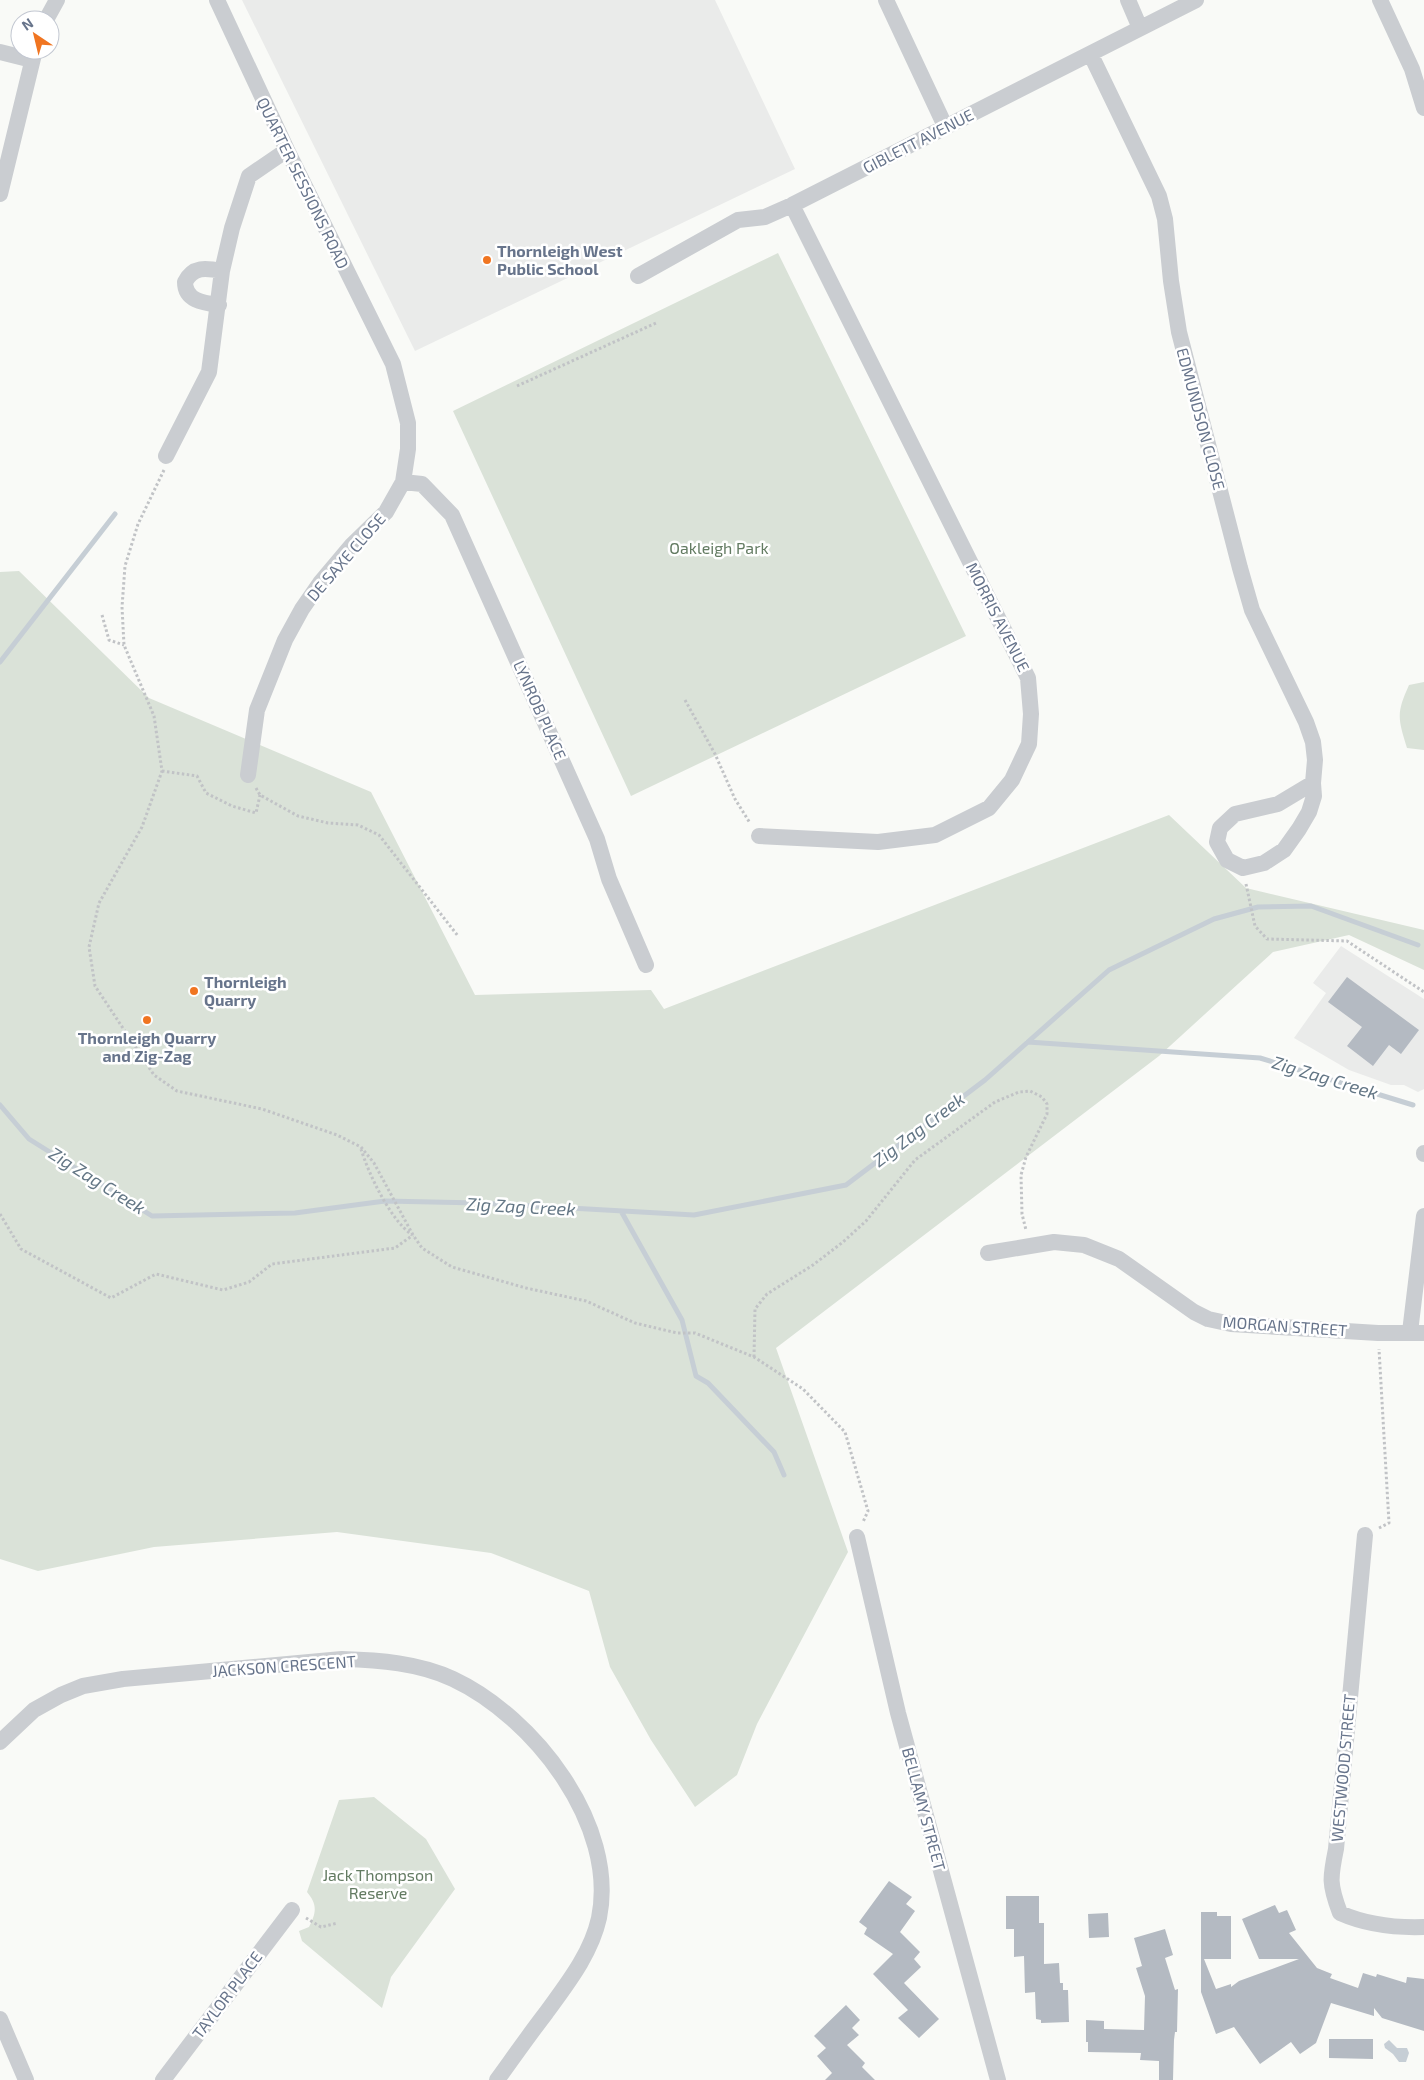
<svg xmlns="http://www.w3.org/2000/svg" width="1424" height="2080" font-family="'Exo 2',sans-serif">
  <rect width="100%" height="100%" fill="#f9faf7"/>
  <!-- built -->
  <path fill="#eaebea" d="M242,0H715L795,169L415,351Z
    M1341,946L1424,999V1089L1418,1092L1404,1085H1391L1349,1070L1294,1038L1326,993L1313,983Z"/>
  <!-- green -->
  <path fill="#dae2d8" d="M778,253L966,636L631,796L453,411Z
    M19,571L149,698L371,792L475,995L651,990L664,1009L1169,815L1246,888L1424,930V970L1349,935L1273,952L1159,1056L776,1348L848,1552L757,1724L737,1775L695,1807L651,1740L610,1667L589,1591L491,1553L337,1532L154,1547L38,1571L0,1559V572Z
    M1424,682V750L1407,748C1398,718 1396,714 1409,685Z
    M374,1797L426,1839L455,1889L391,1977L382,2008L302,1941L299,1931L309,1927C316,1913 318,1905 307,1892L339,1800Z"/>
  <!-- water -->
  <path fill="#c6ced5" d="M1389,2040L1397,2048H1407L1409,2053L1406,2062H1399L1393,2054L1385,2048L1384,2044Z"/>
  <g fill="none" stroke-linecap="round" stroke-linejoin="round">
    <!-- stream -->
    <path stroke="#c6ced5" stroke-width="5" d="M0,662L115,514
      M1028,1042L1260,1058L1413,1105
      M0,1105L29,1139L152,1216L295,1213L385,1201L479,1203L694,1215L846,1185L985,1080L1109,970L1214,919L1258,907L1311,906L1418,945
      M621,1211L682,1320L696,1376L708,1383L774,1452L784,1475"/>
  </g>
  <!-- building -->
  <path fill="#b4bac2" d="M1347,977L1419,1030L1401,1054L1389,1045L1373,1066L1347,1046L1362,1027L1328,1002Z
    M889,1881L912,1897L906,1904L915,1911L900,1932L920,1952L914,1959L921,1967L904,1983L939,2019L919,2038L898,2018L908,2010L873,1974L893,1954L864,1934L867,1928L859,1922Z
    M1006,1896H1039V1923H1044V1964L1059,1963L1060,1983H1063V1990H1068L1069,2022L1041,2023V2020L1036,2019L1035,1992L1025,1993L1024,1956L1014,1957V1929H1006Z
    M1275,1905L1279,1913L1287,1910L1296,1930L1289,1933L1317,1968L1332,1974L1330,1978L1358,1988L1363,1973L1376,1977L1377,1974L1406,1983L1407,1977L1424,1979V2031L1382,2018L1374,2008V2016L1331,2003L1316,2043L1300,2054L1291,2042L1260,2064L1234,2027L1216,2034L1201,1992V1912H1217V1916H1231V1959H1204L1216,1989L1231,1984V1987L1239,1981L1299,1959H1259L1242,1919Z
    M1108,1913L1109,1937L1089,1938L1088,1914Z
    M1165,1929L1173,1955L1165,1958L1175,1990L1178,1989L1177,2032H1175L1174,2040L1173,2080H1159V2061L1140,2060L1141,2053L1088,2052V2042H1086V2020L1104,2021V2029L1144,2030L1145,1996L1136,1968L1142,1966L1134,1938Z
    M846,2005L860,2020L852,2028L859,2035L847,2045L865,2063L862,2067L875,2080H825L832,2073L817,2056L826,2048L814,2036Z
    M1329,2039H1373V2059L1329,2058Z"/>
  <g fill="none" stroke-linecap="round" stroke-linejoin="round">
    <!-- path -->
    <path stroke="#c1c3c6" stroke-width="3" stroke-dasharray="2.5 2.5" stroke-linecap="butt" d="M517,386L656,323
      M164,470L138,524L125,566L122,607L124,645L154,716L162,771L142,827L99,903L89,947L95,986L154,1075L177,1091L262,1109L337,1135L361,1147L374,1163L413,1235L422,1248L452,1267L526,1288L586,1301L635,1323L677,1333H695L754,1357L803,1389L845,1432L868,1511L863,1522
      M102,615L109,640L124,645
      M685,700L715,754L735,799L750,823
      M162,771L197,776L206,793L232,806L256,813L260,795
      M256,788L260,795L298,816L328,823L358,825L379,835L458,936
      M1246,884L1255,926L1267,939L1347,941L1424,992
      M361,1149C369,1175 390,1219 412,1235
      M0,1214L21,1249L111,1298L156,1274L223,1290L249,1282L272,1264L395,1248L413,1235
      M754,1357L755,1309L767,1294L813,1265L843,1242L866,1221L915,1160L995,1102L1019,1092L1030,1091L1042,1097L1047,1104V1114L1026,1157L1021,1175L1022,1214L1026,1230
      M1379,1528L1389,1523L1379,1349
      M306,1918L321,1927L338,1923"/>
    <!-- minor -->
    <path stroke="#cacdd1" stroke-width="16" d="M217,0L287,150L393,364L408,423V449L403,482L386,512L352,545L320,583L302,609L285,640L257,710L248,775
      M886,0L945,126
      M1128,0L1140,28
      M1380,0L1412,69L1424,108
      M46,20L57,0
      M0,52L32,60
      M1091,55L1159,196L1165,219L1171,281L1179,332L1240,568L1252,610L1306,722L1313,742L1315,760L1313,783L1314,796L1309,812L1299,829L1284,850L1264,863L1243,868L1227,860L1217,842L1220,828L1235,814L1278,804L1313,783
      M0,194L35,50
      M638,276L738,220L765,217L792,205L1196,0
      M219,305C204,303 185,301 185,282C193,266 206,268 222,271
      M166,456L209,372L222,271L232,228L249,176L287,150
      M403,482L422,484L452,515L597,839L609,879L646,965
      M759,836L878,842L935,835L989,808L1012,780L1029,744L1031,714L1028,678L792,205
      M1424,1153V1154
      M988,1253L1054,1242L1084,1245L1119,1259L1194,1312L1208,1319L1231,1324L1378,1333H1424
      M1410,1332L1424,1216
      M1365,1535L1336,1849C1330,1878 1329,1884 1340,1913C1367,1925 1395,1928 1424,1927
      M857,1537L898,1713L998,2080
      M0,1742L34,1710L61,1695L83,1686L123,1679L342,1659C379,1660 419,1663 453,1679C534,1717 618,1825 599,1918C591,1954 567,1984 546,2013C529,2035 513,2058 497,2080
      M0,2019L26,2080
      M163,2080L292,1910"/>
  </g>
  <!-- markers -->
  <g fill="#f07521" stroke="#fff" stroke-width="2">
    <circle cx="487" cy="260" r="5"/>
    <circle cx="194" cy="991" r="5"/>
    <circle cx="147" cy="1020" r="5"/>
  </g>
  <g text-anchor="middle" stroke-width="5" stroke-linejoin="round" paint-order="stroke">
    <!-- street labels -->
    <g font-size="16" fill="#67748b" stroke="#fff">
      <text transform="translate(918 141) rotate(-27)" y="6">GIBLETT AVENUE</text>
      <text transform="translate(303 183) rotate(64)" y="6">QUARTER SESSIONS ROAD</text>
      <text transform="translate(1201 419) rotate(75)" y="6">EDMUNDSON CLOSE</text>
      <text transform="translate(346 557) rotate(-49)" y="6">DE SAXE CLOSE</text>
      <text transform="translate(998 617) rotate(63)" y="6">MORRIS AVENUE</text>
      <text transform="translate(540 710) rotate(66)" y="6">LYNROB PLACE</text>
      <text transform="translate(1285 1326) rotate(4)" y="6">MORGAN STREET</text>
      <text transform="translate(284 1666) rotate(-4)" y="6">JACKSON CRESCENT</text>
      <text transform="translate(1343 1768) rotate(-85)" y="6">WESTWOOD STREET</text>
      <text transform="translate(924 1809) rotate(75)" y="6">BELLAMY STREET</text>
      <text transform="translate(227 1995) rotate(-53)" y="6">TAYLOR PLACE</text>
    </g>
    <!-- poi labels -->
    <g font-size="16" font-weight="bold" fill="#67748b" stroke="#fff" text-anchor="start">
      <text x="497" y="257">Thornleigh West<tspan x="497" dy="18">Public School</tspan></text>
      <text x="204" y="988">Thornleigh<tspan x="204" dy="18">Quarry</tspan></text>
      <text x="147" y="1044" text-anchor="middle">Thornleigh Quarry<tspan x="147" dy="18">and Zig-Zag</tspan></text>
    </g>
    <!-- park labels -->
    <g font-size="16" fill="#637b62" stroke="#fff">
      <text x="719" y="554">Oakleigh Park</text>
      <text x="378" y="1881">Jack Thompson<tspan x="378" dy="18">Reserve</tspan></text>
    </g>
    <!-- water labels -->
    <g font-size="18" font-style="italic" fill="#637685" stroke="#fff">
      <text transform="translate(1325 1078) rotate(17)" y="6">Zig Zag Creek</text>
      <text transform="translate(919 1130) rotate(-37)" y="6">Zig Zag Creek</text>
      <text transform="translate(97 1181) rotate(32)" y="6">Zig Zag Creek</text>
      <text transform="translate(521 1207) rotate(3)" y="6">Zig Zag Creek</text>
    </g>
  </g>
  <!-- north arrow -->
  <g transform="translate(35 35) rotate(325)"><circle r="24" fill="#ffffff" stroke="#c2c7d1"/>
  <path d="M0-4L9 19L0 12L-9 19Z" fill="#f07521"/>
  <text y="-8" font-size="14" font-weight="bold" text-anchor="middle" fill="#67748b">N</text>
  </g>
</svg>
